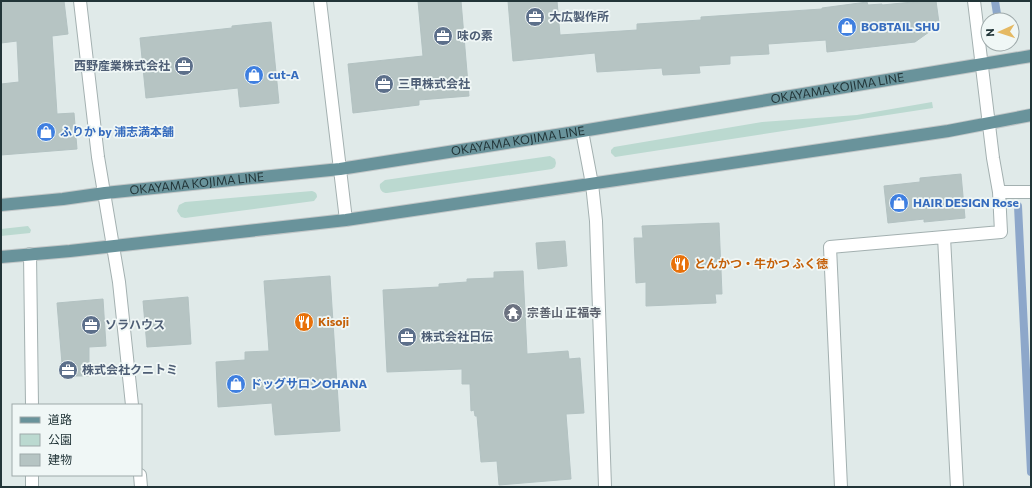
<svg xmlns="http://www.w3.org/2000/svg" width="1032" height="488" font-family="Commissioner,'Noto Sans JP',sans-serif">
  <rect width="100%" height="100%" fill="#e0eae9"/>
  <!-- green -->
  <path fill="#bbd9d0" d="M932,102L933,108L615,157L611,153V150L614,147L762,122L857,115Z
    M550,156L555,159L556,163L555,167L552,169L387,193C382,193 379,189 380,184L385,180Z
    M312,191C316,192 317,194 317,197L314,201L185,218L181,217L177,211L179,205L185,202Z
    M28,226L31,230L30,233L1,236V229Z"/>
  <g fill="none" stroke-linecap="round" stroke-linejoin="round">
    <!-- stream -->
    <path stroke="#8da7ca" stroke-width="8" d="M995,1L997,14
      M1018,206L1031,472"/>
  </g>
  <!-- building -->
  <path fill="#b6c4c3" stroke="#b3c2c2" d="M1,1H64L68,34L52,36L57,114L74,113L77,149L1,155V84L19,82L17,41L1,43Z
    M418,1H461L469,96L419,100V105L353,113L348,64L423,56Z
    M508,1H557L560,35L637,30V24L701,20V17L822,9V8L867,2L868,5L882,4V5L923,1H936L940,30L929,32L915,42L827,52L826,40L768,44L769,54L730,56V64L699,66L700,73L663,75L662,68L597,72L595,53L513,61Z
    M271,22L279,103L240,107L238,88L146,98L140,38L232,28V26Z
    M961,174L965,218L924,222V219L888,223L884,186L920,182V178Z
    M719,223L722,294H715L716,303L646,306V282L636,283L634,238H643L642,226Z
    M565,241L567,266L538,269L536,243Z
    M523,271L527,354L568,351L569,359L580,358L584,413L566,414L571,479L499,485L497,461L481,462L477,416H475L474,410L471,411L470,384H462V369L387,372L383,290L439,287V284L467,282V279L494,278V272Z
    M330,276L340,431L275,435L272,403L218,407L216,362L245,360V352L269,351L264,281Z
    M188,297L191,344L147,347L143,301Z
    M103,299L106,346L89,347V376H63L57,303Z"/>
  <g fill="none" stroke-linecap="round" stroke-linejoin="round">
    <!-- minor casing -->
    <g stroke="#a3b0b0" stroke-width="14">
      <path id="minor" d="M80,1L98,157L119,282L132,405
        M320,1L346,220
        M582,131L592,184L596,221L605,487
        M999,192H1031
        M944,237L957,487
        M30,254L32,405
        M32,475V487
        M140,475L141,487
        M841,487L830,247L1001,232L999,192L993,158L974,1"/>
    </g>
    <!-- primary casing -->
    <g stroke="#c1c6c7" stroke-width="14">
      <g id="primary">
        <path id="s1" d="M1,205L63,199L105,193L340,169L582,131L1031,56"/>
        <path d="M1,257L70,251L346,220L948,131L1031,115"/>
      </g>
    </g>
    <!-- minor -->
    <use href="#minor" stroke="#fff" stroke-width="12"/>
    <!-- primary -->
    <use href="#primary" stroke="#69939b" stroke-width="12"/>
  </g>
  <!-- icons -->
  <defs>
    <g id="office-disc" transform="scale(1)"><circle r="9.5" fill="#5c6f8a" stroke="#f0f7f6"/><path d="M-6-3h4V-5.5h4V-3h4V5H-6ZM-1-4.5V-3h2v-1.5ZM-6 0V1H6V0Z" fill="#fff"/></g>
    <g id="shop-disc" transform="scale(1)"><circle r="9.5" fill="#3f7fe0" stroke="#f0f7f6"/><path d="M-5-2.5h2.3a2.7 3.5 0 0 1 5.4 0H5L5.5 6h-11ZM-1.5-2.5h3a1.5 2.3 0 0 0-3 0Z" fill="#fff"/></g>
    <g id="restaurant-disc" transform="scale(1)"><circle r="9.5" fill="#e8710a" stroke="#f0f7f6"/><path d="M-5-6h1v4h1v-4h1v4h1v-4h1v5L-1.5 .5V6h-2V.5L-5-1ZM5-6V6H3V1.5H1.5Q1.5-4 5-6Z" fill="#fff"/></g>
    <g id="temple-disc" transform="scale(1)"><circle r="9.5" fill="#6b7280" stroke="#f0f7f6"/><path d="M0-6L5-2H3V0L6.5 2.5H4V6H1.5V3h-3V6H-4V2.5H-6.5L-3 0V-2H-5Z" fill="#fff"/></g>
  </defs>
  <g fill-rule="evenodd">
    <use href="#office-disc" x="535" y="17"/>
    <use href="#shop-disc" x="847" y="27"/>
    <use href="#office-disc" x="443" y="36"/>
    <use href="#office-disc" x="184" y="66"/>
    <use href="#shop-disc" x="254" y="75"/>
    <use href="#office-disc" x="384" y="84"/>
    <use href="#shop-disc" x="46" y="132"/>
    <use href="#shop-disc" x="899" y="203"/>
    <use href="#restaurant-disc" x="680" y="264"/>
    <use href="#temple-disc" x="513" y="313"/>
    <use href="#restaurant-disc" x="304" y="322"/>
    <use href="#office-disc" x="91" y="325"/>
    <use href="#office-disc" x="407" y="337"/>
    <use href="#office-disc" x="68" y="370"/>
    <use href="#shop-disc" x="236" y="384"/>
  </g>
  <g text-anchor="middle" stroke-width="3.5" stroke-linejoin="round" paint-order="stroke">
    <!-- service labels -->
    <g font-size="12" font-weight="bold" fill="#4e5e75" stroke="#f0f7f6" text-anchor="start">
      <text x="549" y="21">大広製作所</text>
      <text x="457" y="40">味の素</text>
      <text x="170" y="70" text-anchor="end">西野産業株式会社</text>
      <text x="398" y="88">三甲株式会社</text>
      <text x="105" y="329">ソラハウス</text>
      <text x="421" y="341">株式会社日伝</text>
      <text x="82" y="374">株式会社クニトミ</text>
    </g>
    <!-- shop labels -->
    <g font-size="12" font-weight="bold" fill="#366cbe" stroke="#f0f7f6" text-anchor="start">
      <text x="861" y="31">BOBTAIL SHU</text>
      <text x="268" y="79">cut-A</text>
      <text x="60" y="136">ふりか by 浦志満本舗</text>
      <text x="913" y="207">HAIR DESIGN Rose</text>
      <text x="250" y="388">ドッグサロンOHANA</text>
    </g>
    <!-- street labels -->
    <g font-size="12" fill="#223538" stroke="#f0f7f6">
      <text dy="4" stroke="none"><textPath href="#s1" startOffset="845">OKAYAMA KOJIMA LINE</textPath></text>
      <text dy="4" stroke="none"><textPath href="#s1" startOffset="521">OKAYAMA KOJIMA LINE</textPath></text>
      <text dy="4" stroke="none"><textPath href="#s1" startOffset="197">OKAYAMA KOJIMA LINE</textPath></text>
    </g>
    <!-- food labels -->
    <g font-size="12" font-weight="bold" fill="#c56008" stroke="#f0f7f6" text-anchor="start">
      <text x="694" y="268">とんかつ・牛かつ ふく徳</text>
      <text x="318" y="326">Kisoji</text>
    </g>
    <!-- worship labels -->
    <g font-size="12" font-weight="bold" fill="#5b616d" stroke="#f0f7f6" text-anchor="start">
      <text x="527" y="317">宗善山 正福寺</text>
    </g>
  </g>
  <!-- border -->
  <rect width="1032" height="488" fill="none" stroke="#223538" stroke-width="4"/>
  <!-- legend -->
  <rect x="12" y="404" width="130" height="72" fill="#f0f7f6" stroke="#9ea9aa"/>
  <rect x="20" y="417" width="20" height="6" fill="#69939b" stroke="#9ea9aa"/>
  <text x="48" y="424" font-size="12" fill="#223538">道路</text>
  <rect x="20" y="434" width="20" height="12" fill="#bbd9d0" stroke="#9ea9aa"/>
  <text x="48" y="444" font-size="12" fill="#223538">公園</text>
  <rect x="20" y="454" width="20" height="12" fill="#b6c4c3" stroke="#9ea9aa"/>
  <text x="48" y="464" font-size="12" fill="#223538">建物</text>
  <!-- north arrow -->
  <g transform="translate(1000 32) rotate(267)"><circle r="19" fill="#f0f7f6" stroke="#9ea9aa"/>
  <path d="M0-3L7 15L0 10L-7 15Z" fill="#e5b963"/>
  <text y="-6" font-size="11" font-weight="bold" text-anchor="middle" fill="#223538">N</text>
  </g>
</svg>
